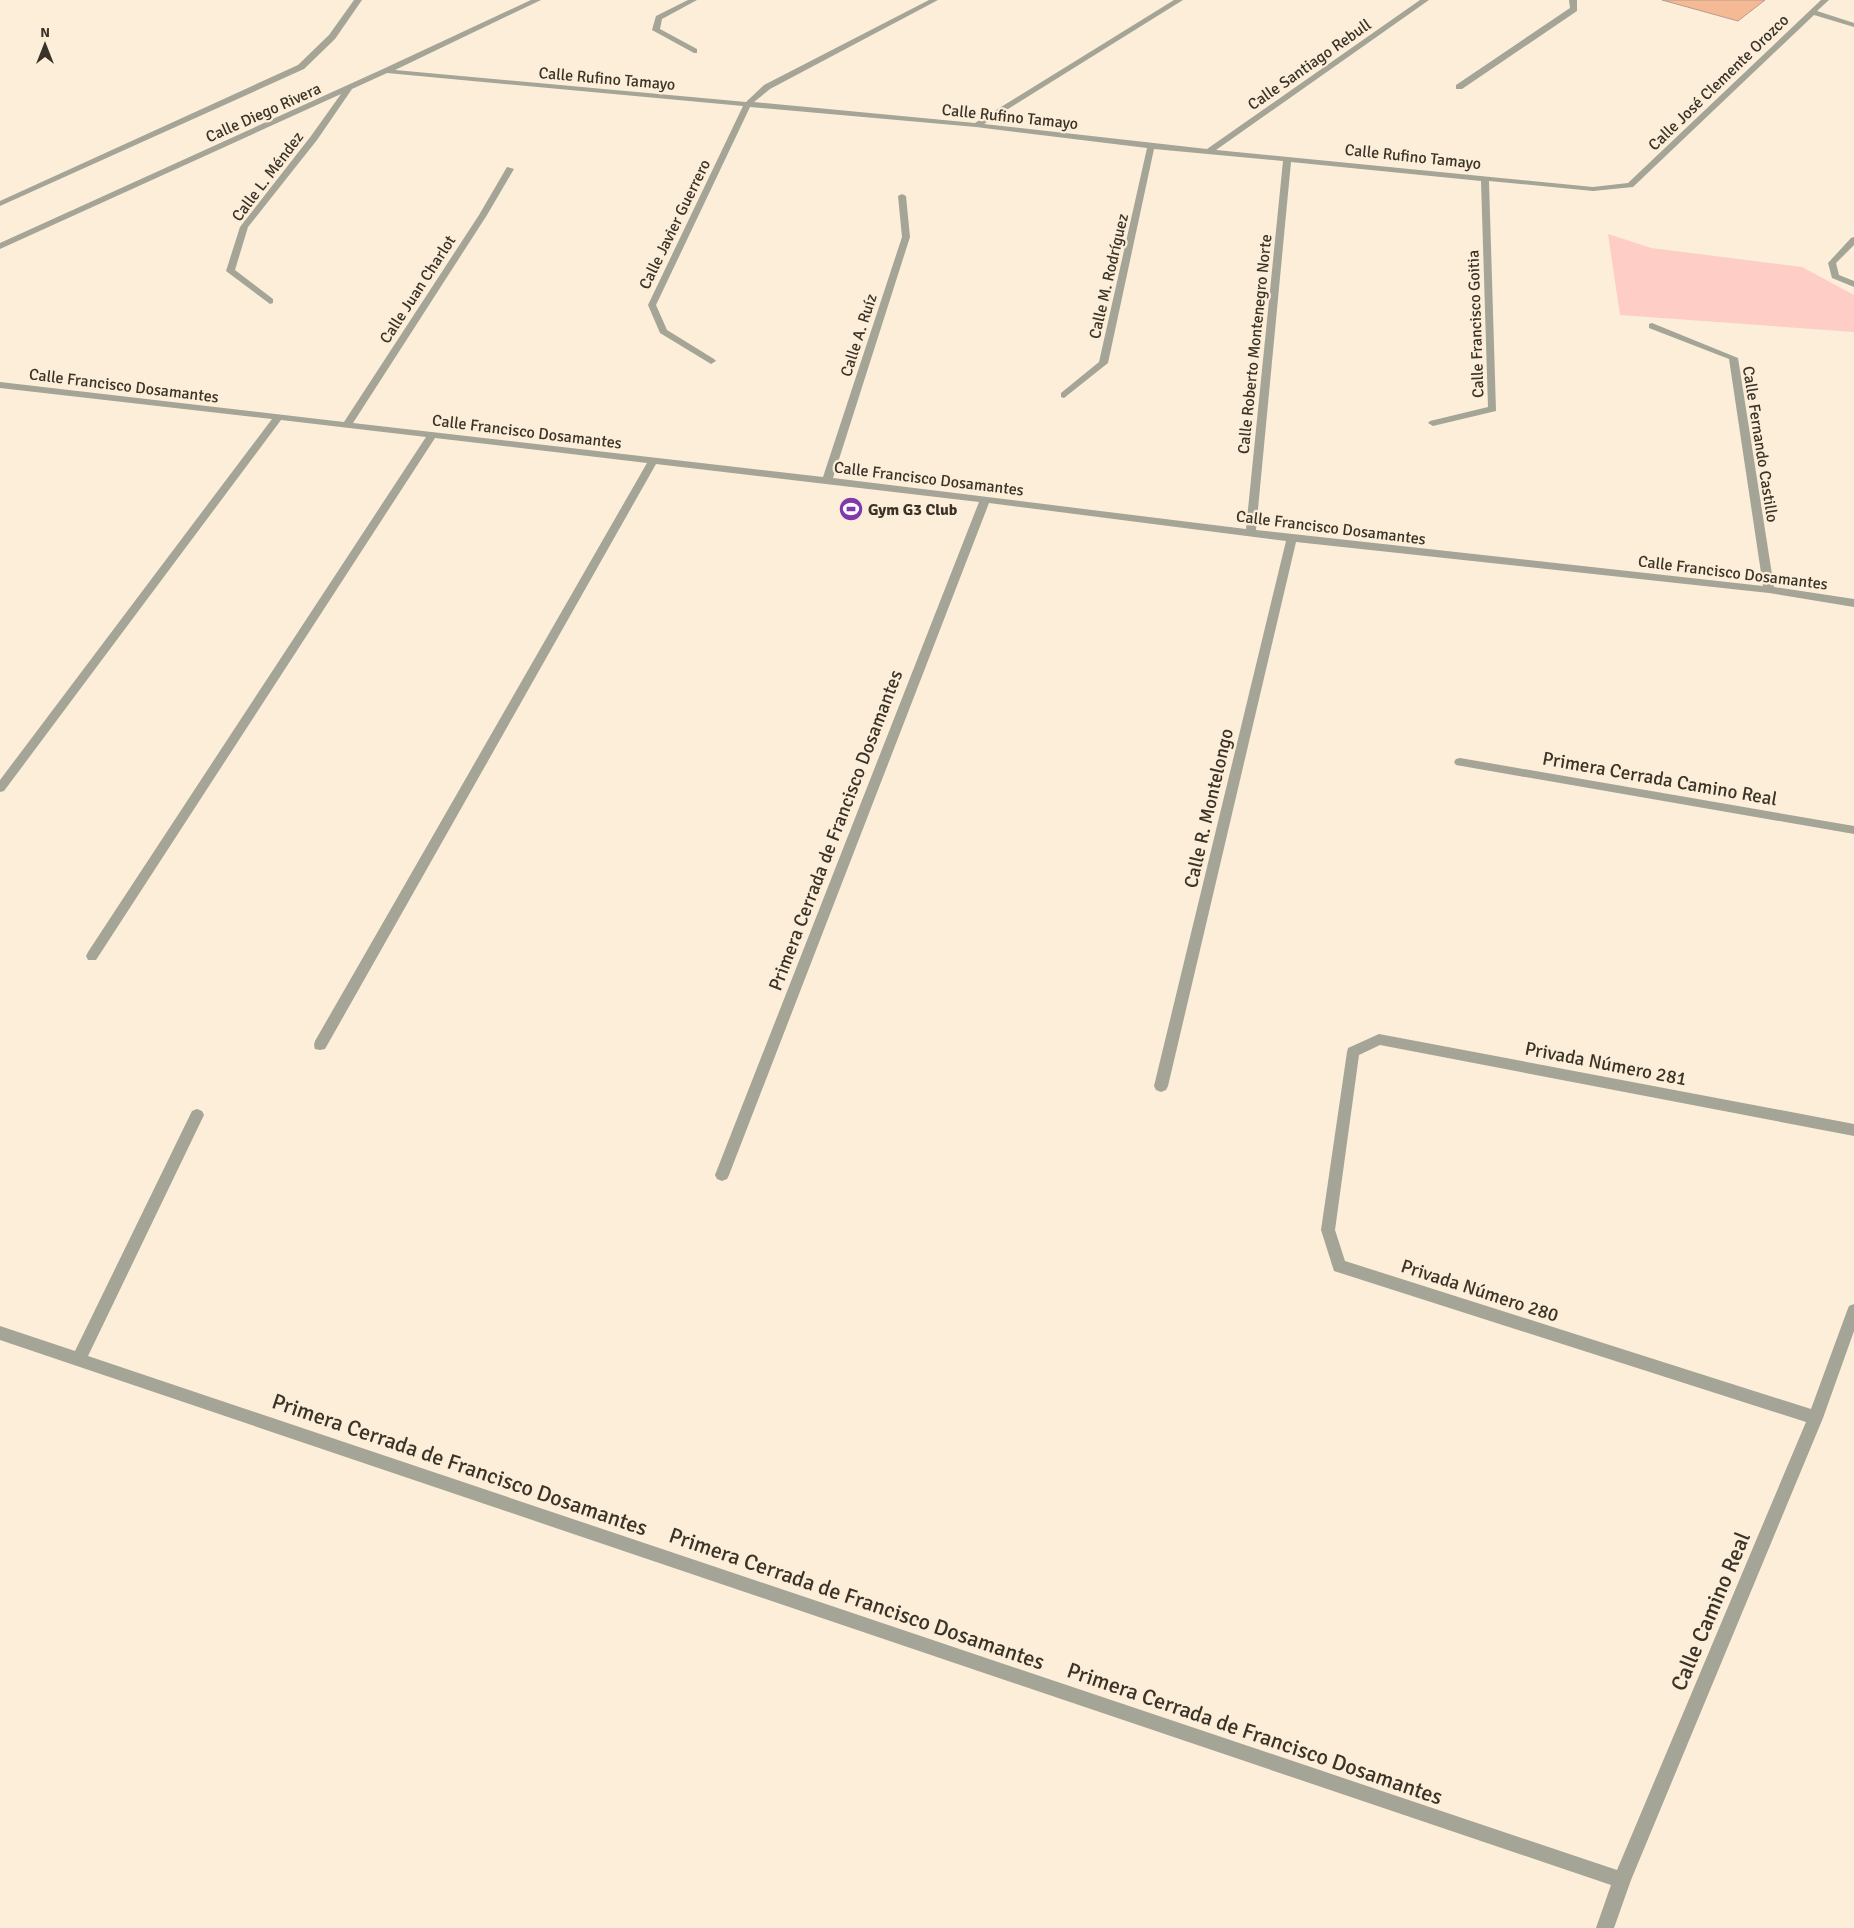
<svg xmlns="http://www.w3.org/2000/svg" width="1854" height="1928" font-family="Signika,sans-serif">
  <rect width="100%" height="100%" fill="#fceed8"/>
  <!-- green -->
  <path fill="#fdcdc6" d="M1608,234L1651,248L1802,267L1854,295V332L1620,315Z"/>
  <!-- building -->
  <path fill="#f5ba95" stroke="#b89c8b" d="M1662,0H1765L1738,21Z"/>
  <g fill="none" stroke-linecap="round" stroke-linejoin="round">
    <!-- minor -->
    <path fill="#a4a497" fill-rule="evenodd" d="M354,0H362L335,39L304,69L0,206V201L298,65L329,35Z
      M531,0H541L395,70L746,102L764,85L929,0H938L770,89L754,102L975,123L1174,0H1183L984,124L1207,149L1420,0H1429L1216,150L1593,187L1628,183L1821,0H1829L1817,11L1854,23V27L1814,15L1633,187L1593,191L1489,181L1496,411L1433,426L1428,423L1430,421L1488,407L1481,181L1291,162L1256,530L1763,586L1729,359L1649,328V324L1652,323L1738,358L1774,587L1854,599V607L1769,593L1296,542L1168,1086L1166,1090L1161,1092L1156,1090L1154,1086L1286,541L989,503L729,1175L727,1179L722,1181L717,1179L715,1175L979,502L656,464L325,1049L320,1050L315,1049L314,1045L315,1041L647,463L435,438L96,960H88L86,956L88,952L426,437L281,420L4,791L0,792V780L272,419L0,388V382L344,422L479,215L507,167L514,169L487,215L353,423L823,477L902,237L898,196L902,194L906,196L910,237L833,478L1246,529L1283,161L1154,149L1108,363L1064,398L1061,397V393L1099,362L1147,148L976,127L750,107L656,305L667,330L714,359L716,361L711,364L660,333L648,305L743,106L387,73L352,89L317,140L248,227L235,270L273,299V303L270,304L226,271L240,227L311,136L341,94L0,249V243L383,69Z
      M688,0H697L662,19L660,29L697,49V53H694L652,30L656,16Z
      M1569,0H1577V11L1462,89H1456V85L1570,8Z
      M1854,237V245L1836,263L1839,275L1854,281V287L1832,278L1828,263L1851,238Z
      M1460,758L1854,826V834L1456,765L1454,762L1456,759Z
      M1379,1034L1854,1124V1136L1380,1045L1359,1055L1335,1230L1345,1261L1811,1409L1847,1311L1849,1306L1854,1304V1331L1823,1418L1631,1880L1614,1928H1596L1611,1885L0,1340V1326L75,1351L192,1111L197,1109L202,1111L204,1115L88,1356L1617,1870L1806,1422L1334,1271L1321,1230L1347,1052L1348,1048Z"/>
  </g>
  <!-- icons -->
  <defs>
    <g id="stadium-disc" transform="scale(1.25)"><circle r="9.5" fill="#8038aa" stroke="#fceed8"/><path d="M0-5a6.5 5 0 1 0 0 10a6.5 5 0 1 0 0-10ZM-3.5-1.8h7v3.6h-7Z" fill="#fff"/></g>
  </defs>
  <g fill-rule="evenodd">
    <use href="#stadium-disc" x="851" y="509"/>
  </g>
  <g text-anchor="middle" stroke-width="4.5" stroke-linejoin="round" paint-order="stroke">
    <!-- far-street labels -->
    <g font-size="16" fill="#3a3328" stroke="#fceed8">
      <text transform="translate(1309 64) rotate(-35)" y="6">Calle Santiago Rebull</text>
      <text transform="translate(607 78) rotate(5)" y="6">Calle Rufino Tamayo</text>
      <text transform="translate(1718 82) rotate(-44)" y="6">Calle José Clemente Orozco</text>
      <text transform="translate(263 112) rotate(-24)" y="6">Calle Diego Rivera</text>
      <text transform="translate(1010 116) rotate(6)" y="6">Calle Rufino Tamayo</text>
      <text transform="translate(1413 156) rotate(6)" y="6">Calle Rufino Tamayo</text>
      <text transform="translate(267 176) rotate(-53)" y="6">Calle L. Méndez</text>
      <text transform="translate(674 224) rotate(-64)" y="6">Calle Javier Guerrero</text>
      <text transform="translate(1108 276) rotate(-77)" y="6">Calle M. Rodríguez</text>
      <text transform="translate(417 289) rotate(-57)" y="6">Calle Juan Charlot</text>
      <text transform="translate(1475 324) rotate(-92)" y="6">Calle Francisco Goitia</text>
      <text transform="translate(858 335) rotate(-72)" y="6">Calle A. Ruíz</text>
      <text transform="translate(1254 344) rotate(-84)" y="6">Calle Roberto Montenegro Norte</text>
      <text transform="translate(124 385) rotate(7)" y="6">Calle Francisco Dosamantes</text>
      <text transform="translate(527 431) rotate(7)" y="6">Calle Francisco Dosamantes</text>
      <text transform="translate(1761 444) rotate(81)" y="6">Calle Fernando Castillo</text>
      <text transform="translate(929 478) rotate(7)" y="6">Calle Francisco Dosamantes</text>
      <text transform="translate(1331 527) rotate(7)" y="6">Calle Francisco Dosamantes</text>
      <text transform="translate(1733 572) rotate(7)" y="6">Calle Francisco Dosamantes</text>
    </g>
    <!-- far-poi labels -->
    <g font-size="16" font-weight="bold" fill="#3a3328" stroke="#fceed8" text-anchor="start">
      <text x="868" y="515">Gym G3 Club</text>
    </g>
    <!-- street labels -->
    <g font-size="19" fill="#3a3328" stroke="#fceed8">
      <text transform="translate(1660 778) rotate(10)" y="7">Primera Cerrada Camino Real</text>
      <text transform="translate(1208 808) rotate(-77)" y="7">Calle R. Montelongo</text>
      <text transform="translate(835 830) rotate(-69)" y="7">Primera Cerrada de Francisco Dosamantes</text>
      <text transform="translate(1606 1063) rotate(11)" y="7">Privada Número 281</text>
      <text transform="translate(1480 1290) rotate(18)" y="7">Privada Número 280</text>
    </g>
    <!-- near-street labels -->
    <g font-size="22" fill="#3a3328" stroke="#fceed8">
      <text transform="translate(460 1464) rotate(19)" y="8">Primera Cerrada de Francisco Dosamantes</text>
      <text transform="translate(857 1598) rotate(19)" y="8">Primera Cerrada de Francisco Dosamantes</text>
      <text transform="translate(1710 1611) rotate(-67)" y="8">Calle Camino Real</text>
      <text transform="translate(1255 1733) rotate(19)" y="8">Primera Cerrada de Francisco Dosamantes</text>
    </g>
  </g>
  <!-- north arrow -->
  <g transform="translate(45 45)" stroke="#fceed8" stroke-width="4" paint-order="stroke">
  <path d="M0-4L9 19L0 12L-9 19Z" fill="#3a3328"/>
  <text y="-8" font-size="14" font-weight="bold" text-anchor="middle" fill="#3a3328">N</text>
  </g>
</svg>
